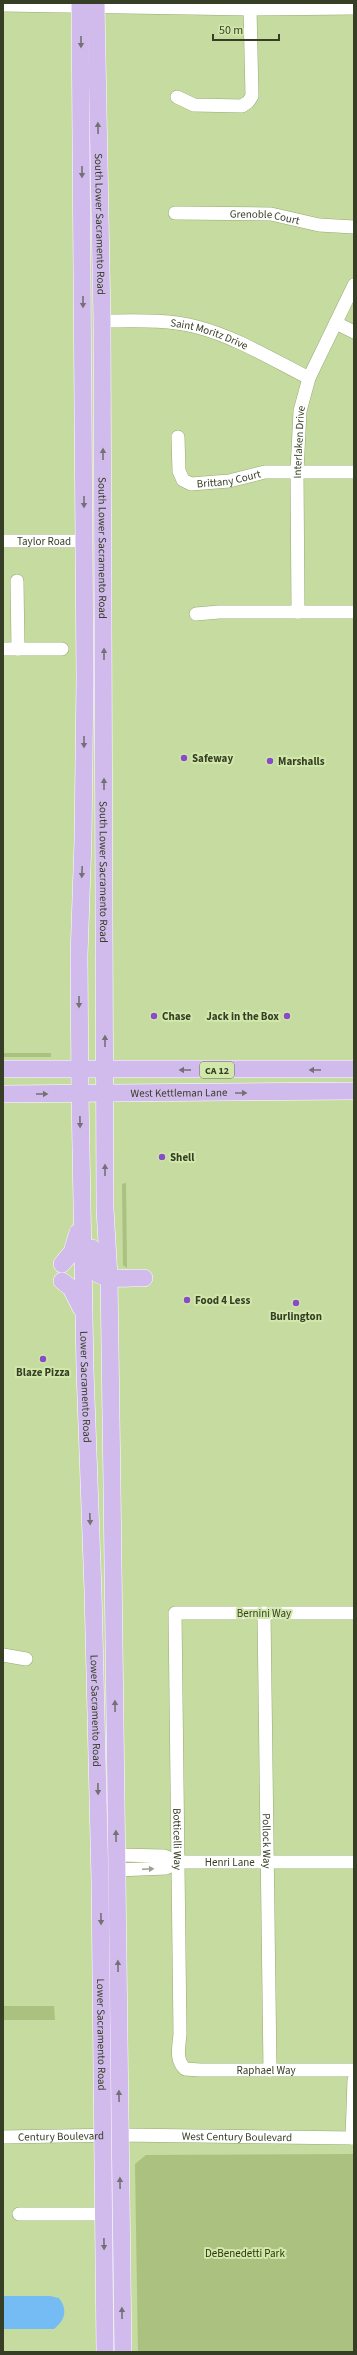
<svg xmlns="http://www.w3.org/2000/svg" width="357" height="2355" font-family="'Source Sans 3',sans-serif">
  <rect width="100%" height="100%" fill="#c5db9f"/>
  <!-- green -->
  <path fill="#aac17f" d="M3,1053H51V1057H3Z
    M126,1183L127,1268L123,1265L122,1184Z
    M3,2006H54L55,2020H3Z
    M354,2154V2352H138L135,2164L146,2155Z"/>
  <!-- water -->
  <path fill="#75bcf5" d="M3,2296H50L59,2298C68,2310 65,2320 54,2329H3Z"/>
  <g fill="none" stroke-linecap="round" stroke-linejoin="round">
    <!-- minor casing -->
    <g stroke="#97ab71" stroke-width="14">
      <g id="minor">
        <path d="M3,5L250,9L354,8"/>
        <path d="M177,97L194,105L242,106L248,102L252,96L250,9"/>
        <path id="s1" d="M175,213L271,214L319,225L354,227"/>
        <path id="s2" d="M102,321C134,321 166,319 197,327C236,337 273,360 309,378"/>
        <path d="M336,323L354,332"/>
        <path id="s3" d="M178,437L179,471L183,480L191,484L229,481L265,472H354"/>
        <path id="s4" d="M3,541H85"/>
        <path d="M17,581L18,649"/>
        <path id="s5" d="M298,612L297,471L300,411L309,378L354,285"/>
        <path d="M196,614L219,612H354"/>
        <path d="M3,649H62"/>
        <path id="s6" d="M264,1613L270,2070"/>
        <path id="s7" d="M354,1613H175L180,2034C179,2047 175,2059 185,2069L200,2070H354"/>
        <path d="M3,1655L26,1659"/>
        <path id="s8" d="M117,1855L164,1856L178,1862H354"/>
        <path d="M117,1870L166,1868L178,1862"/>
        <path id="s9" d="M3,2137L120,2135L354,2138"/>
        <path d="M352,2138L354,2080"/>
        <path d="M19,2214H104"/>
      </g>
    </g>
    <!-- major casing -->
    <g stroke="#fff" stroke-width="18">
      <g id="major">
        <path id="s10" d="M80,3L85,679L83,840L79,956L80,1094L85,1370L93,1591L100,1881L105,2352"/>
        <path id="s11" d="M96,3L102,321L105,1209L109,1277L112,1486L123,2352"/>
        <path d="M3,1069H354"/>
        <path id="s12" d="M3,1094L354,1091"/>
        <path d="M92,1248C92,1254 91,1262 93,1268C99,1283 131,1277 144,1278"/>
        <path d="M62,1264L72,1252L78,1232"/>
        <path d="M62,1281L71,1288L81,1308"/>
      </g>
    </g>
    <!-- minor -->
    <use href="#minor" stroke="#fff" stroke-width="13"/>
    <!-- major -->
    <use href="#major" stroke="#d1bbec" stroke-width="17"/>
  </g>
  <!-- one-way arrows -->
  <defs><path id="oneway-solid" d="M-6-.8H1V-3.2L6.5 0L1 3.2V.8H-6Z"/></defs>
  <g fill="#747175">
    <use href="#oneway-solid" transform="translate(81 42) rotate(90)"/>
    <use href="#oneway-solid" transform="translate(98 128) rotate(-91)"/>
    <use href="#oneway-solid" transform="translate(82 172) rotate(90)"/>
    <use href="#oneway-solid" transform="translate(83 302) rotate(90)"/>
    <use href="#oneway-solid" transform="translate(103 454) rotate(-90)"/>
    <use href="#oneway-solid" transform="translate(84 502) rotate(90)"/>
    <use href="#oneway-solid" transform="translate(104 654) rotate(-90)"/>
    <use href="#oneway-solid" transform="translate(84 742) rotate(90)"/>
    <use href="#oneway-solid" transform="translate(104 784) rotate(-90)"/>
    <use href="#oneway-solid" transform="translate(82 872) rotate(92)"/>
    <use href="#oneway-solid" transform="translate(79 1002) rotate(90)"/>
    <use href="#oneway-solid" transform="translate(105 1041) rotate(-90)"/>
    <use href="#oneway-solid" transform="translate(185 1070) rotate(-180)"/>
    <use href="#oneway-solid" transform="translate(315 1070) rotate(180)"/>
    <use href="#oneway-solid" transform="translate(241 1093)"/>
    <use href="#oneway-solid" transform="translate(42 1094)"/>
    <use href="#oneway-solid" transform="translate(80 1122) rotate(89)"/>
    <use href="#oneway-solid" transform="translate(105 1170) rotate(-90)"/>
    <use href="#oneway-solid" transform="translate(90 1519) rotate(88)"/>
    <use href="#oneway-solid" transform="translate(115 1706) rotate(-91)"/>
    <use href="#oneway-solid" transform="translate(98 1789) rotate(89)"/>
    <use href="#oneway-solid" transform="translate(116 1836) rotate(-91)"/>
    <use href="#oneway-solid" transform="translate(101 1919) rotate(89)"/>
    <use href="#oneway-solid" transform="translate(118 1966) rotate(-91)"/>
    <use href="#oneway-solid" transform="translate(119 2096) rotate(-91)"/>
    <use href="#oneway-solid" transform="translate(120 2183) rotate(-91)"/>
    <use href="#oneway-solid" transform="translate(104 2244) rotate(89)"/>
    <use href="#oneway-solid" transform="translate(122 2313) rotate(-91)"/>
  </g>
  <use fill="#9a9f92" href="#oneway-solid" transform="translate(148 1869) rotate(-2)"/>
  <!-- markers -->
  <g fill="#884dc4" stroke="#d2e8ab" stroke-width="1.5">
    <circle cx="184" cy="758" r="4"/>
    <circle cx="270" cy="761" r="4"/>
    <circle cx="154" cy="1016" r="4"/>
    <circle cx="287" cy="1016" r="4"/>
    <circle cx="162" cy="1157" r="4"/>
    <circle cx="187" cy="1300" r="4"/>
    <circle cx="296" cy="1303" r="4"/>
    <circle cx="43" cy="1359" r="4"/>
  </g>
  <g text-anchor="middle" stroke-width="4" stroke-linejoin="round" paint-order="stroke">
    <!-- shield labels -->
    <rect fill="#d2e8ab" stroke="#65724e" stroke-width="1" x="200" y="1062" width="34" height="16" rx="3"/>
    <g font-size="10" font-weight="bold" fill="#363f26">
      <text x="217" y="1074">CA 12</text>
    </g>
    <!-- street labels -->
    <g font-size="11" fill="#363f26" stroke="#d2e8ab">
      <text dy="4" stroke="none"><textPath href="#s1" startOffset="90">Grenoble Court</textPath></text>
      <text dy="4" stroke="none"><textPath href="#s11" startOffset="221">South Lower Sacramento Road</textPath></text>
      <text dy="4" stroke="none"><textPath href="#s2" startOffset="109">Saint Moritz Drive</textPath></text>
      <text dy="4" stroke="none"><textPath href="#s5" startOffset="170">Interlaken Drive</textPath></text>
      <text dy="4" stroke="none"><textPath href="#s3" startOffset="91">Brittany Court</textPath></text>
      <text dy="4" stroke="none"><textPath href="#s4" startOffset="41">Taylor Road</textPath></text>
      <text dy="4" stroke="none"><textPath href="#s11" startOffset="545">South Lower Sacramento Road</textPath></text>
      <text dy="4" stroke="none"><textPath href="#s11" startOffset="869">South Lower Sacramento Road</textPath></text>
      <text dy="4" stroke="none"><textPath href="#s12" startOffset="176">West Kettleman Lane</textPath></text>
      <text dy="4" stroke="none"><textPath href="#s10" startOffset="1384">Lower Sacramento Road</textPath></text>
      <text x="264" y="1617">Bernini Way</text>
      <text dy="4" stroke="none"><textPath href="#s10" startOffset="1708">Lower Sacramento Road</textPath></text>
      <text dy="4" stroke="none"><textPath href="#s7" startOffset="405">Botticelli Way</textPath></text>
      <text dy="4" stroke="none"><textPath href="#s6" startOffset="228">Pollock Way</textPath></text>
      <text dy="4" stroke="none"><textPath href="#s8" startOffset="114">Henri Lane</textPath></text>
      <text dy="4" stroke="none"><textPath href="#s10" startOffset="2032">Lower Sacramento Road</textPath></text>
      <text dy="4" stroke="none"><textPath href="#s7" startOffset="718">Raphael Way</textPath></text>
      <text dy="4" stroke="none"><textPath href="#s9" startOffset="58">Century Boulevard</textPath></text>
      <text dy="4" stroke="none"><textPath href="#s9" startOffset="234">West Century Boulevard</textPath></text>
    </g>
    <!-- poi labels -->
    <g font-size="11" font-weight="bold" fill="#363f26" stroke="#d2e8ab" text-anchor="start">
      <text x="192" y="762">Safeway</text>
      <text x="278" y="765">Marshalls</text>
      <text x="162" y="1020">Chase</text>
      <text x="279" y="1020" text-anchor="end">Jack in the Box</text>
      <text x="170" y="1161">Shell</text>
      <text x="195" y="1304">Food 4 Less</text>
      <text x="296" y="1320" text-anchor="middle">Burlington</text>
      <text x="43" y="1376" text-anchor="middle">Blaze Pizza</text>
    </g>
    <!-- park labels -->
    <g font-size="11" fill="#2a360b" stroke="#d2e8ab">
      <text x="245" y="2257">DeBenedetti Park</text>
    </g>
  </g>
  <!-- border -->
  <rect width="357" height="2355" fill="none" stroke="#363f26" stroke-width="8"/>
  <!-- scale -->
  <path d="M213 34v6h66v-6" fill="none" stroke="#363f26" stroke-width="2"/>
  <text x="219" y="34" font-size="12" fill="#363f26" stroke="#d2e8ab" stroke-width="3" paint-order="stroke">50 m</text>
</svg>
